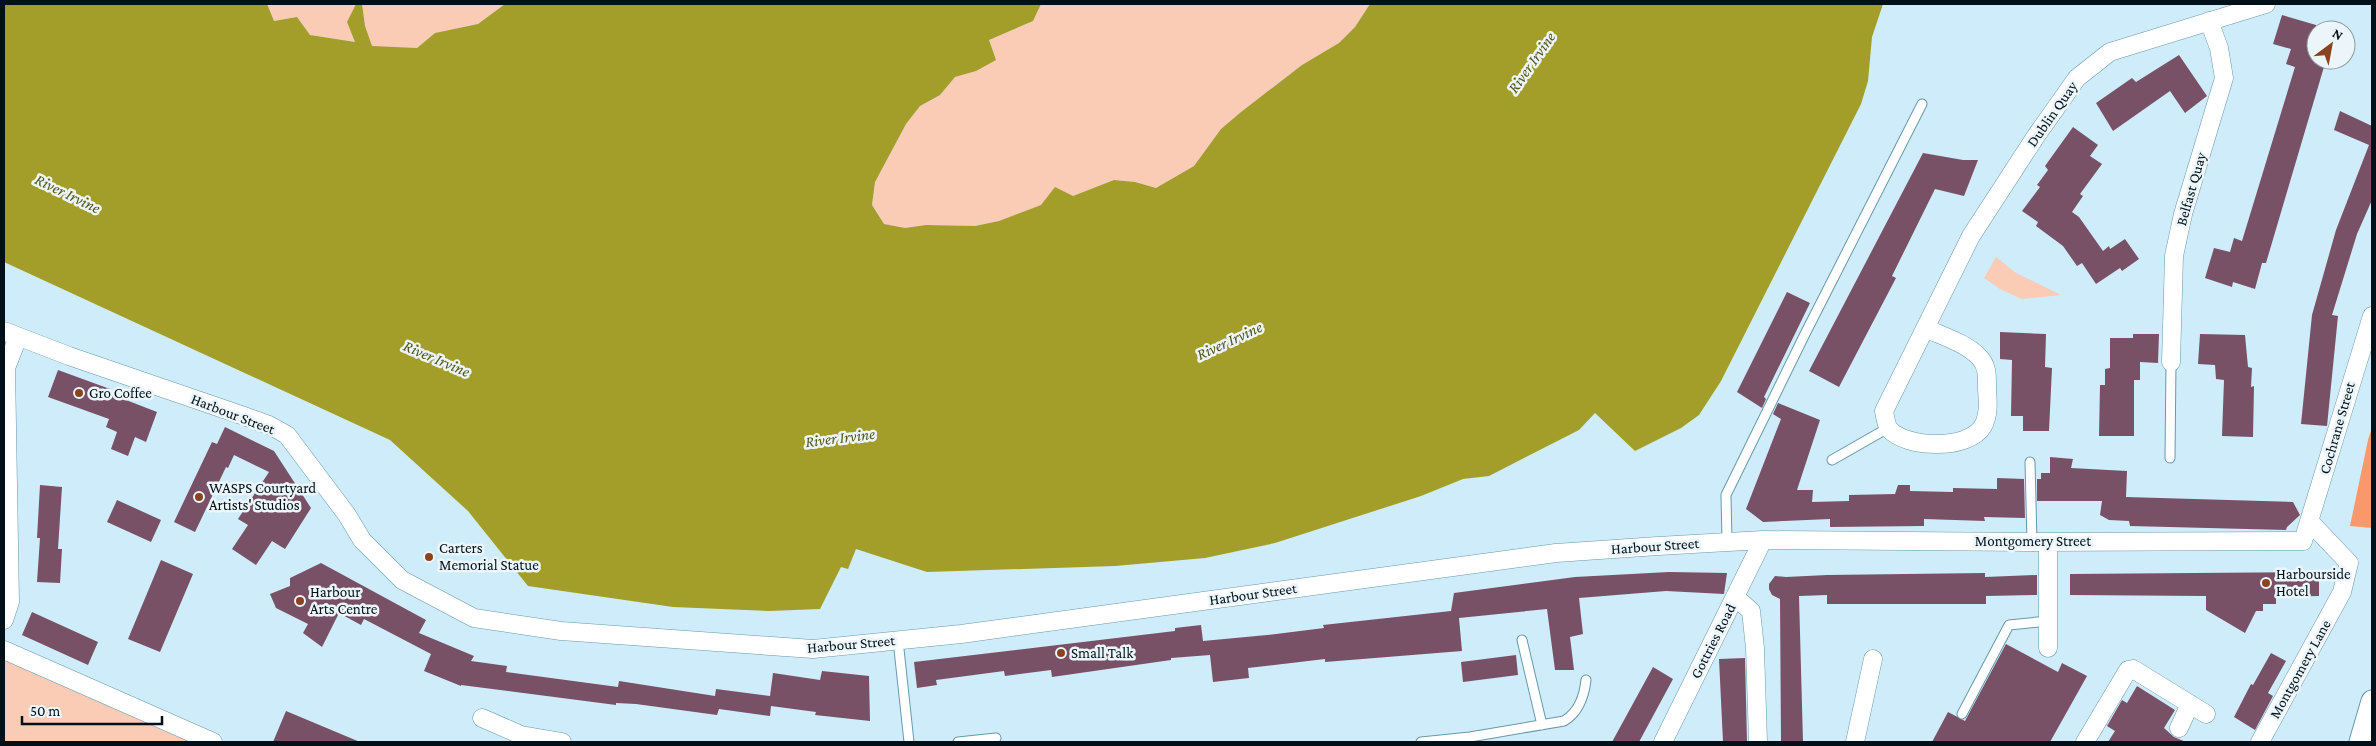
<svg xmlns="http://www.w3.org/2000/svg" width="2376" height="746" font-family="'Crimson Pro',serif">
  <rect width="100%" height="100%" fill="#cfecfa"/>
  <!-- green -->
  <path fill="#facbb5" d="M267,4H356L347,22L355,42L310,35L297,17L274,21Z
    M362,4H505L478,24L435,33L417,48L372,47L365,26Z
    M1041,4H1370L1355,27L1339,43L1302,65L1241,112L1221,129L1194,166L1156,188L1135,182L1114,180L1073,196L1041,205L999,221L975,226L926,225L905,228L884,224L872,205L875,182L906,124L920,106L940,95L955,77L976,71L989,40L1033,21Z
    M1996,257L2016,273L2061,295L2022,299L2000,289L1984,278Z
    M4,650L213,742H4Z"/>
  <!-- forest -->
  <path fill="#f9996b" d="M2372,428V528L2350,526L2368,440Z"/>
  <!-- water -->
  <path fill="#a39d2a" d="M4,4H267L274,21L297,17L310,35L355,42L347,22L356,4H362L365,26L372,46L417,48L435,33L478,24L505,4H1041L1033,21L989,40L996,60L976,71L955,77L940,95L920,106L906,124L875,182L872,205L884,224L905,228L926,225L975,226L999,221L1041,205L1055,187L1073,196L1114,180L1135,182L1156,188L1194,166L1221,129L1241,112L1302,65L1339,43L1355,27L1370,4H1883L1872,37L1868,81L1861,104L1721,381L1699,415L1681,428L1635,451L1595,413L1579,430L1489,476L1463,479L1421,496L1275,543L1205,558L1115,566L927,572L856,549L848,569L841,567L820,609L769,611L673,607L528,586L468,511L390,440L4,262Z"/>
  <!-- building -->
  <path fill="#785166" d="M2282,15L2316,25V60H2326L2266,263H2262L2255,289L2233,282L2232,287L2205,278L2214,248L2230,252L2234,238L2242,241L2295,67L2286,64L2291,49L2273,44Z
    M2179,55L2207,96L2185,113L2170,91L2113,131L2096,103L2132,78L2136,82Z
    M2340,111L2372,126V200L2357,234L2332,315L2338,316L2327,426L2301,424L2312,315L2336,230L2369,145L2334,130Z
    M2073,127L2098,145L2090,156L2102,164L2080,194L2083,196L2072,212L2079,217L2103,251L2109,246L2110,249L2125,239L2139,259L2122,271L2120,268L2096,284L2082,263L2077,266L2063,246L2036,226L2038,222L2022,211L2040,187L2037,185L2048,170L2045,166Z
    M1923,153L1963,160H1978L1964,196L1935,189L1892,276L1896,278L1839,387L1809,371Z
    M1787,292L1810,303L1764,397L1766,399L1762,408L1737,392Z
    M2000,332L2046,334L2045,367L2052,368L2049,431H2023V416H2011L2012,360L2000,359Z
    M2133,334H2159L2158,363L2140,362V380H2134V436H2099L2100,385H2105V369L2110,368V338H2133Z
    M2200,334L2245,335L2248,367L2252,368L2251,387L2254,386L2253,437L2222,436L2224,380L2216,379L2215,365L2198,364Z
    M58,370L110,389L108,393L157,412L146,442L135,437L128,456L111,449L117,432L106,427L109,419L48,397Z
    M1778,403L1820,420L1797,490H1813L1812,502L1849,501V495L1895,494L1898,485H1910V491L1953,492V488L1997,489V478L2024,479L2025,518L1984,517L1985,521L1924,519V526L1830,527V519L1763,522L1746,509L1781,419L1773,414Z
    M225,427L274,451L311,508L285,549L272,541L256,565L232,549L248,525L238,519L269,472L234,455L228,468L226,467L195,532L174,522L212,442L217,444Z
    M2050,457L2073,459L2071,468L2127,471L2126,497L2293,502L2300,515L2287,527L2286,530L2130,526L2129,521L2109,520L2100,515L2102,501H2037V479H2041V473H2050Z
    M40,485L62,487L58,549H62L60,583L37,582L40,538H37Z
    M117,500L161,520L151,542L107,522Z
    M161,560L193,574L160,652L128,639Z
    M321,563L426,620L419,633L474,656L471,661L507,666L506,672L618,687L619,681L715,696L716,689L770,696L773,673L820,680L822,671L869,676L870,721L815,715L816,712L771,706L770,716L719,709L717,715L636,704L616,703V705L461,685V686L424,671L431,654L364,619L361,625L339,613L322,647L303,633L308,624L276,608L270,594L290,586V578Z
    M1669,572L1727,573L1724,594L1666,591L1579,598L1583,634L1570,637L1574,670H1555L1547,609L1459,618L1462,651L1325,662V659L1248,668L1249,678L1213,682L1210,655L1171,658V660L1052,677L1051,670L1005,676L1004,671L936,680L937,685L917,688L914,662L1175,631V628L1201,625L1203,641L1267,635L1324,628L1323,625L1451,611L1454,593L1575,577Z
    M2319,572V596L2276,597V604H2263V611H2256L2245,633L2206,610V596L2070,595V574Z
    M1985,573V577L2037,575V595L1986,596V604H1827V595L1799,596L1803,742H1781L1780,599L1772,595L1769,589V584L1775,576L1786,577L1827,575Z
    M32,612L98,642L88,665L22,635Z
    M2006,644L2058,672L2062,663L2087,676L2050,742H1932L1948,712L1965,721Z
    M2271,653L2286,661L2268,693L2273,696L2255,730L2234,717L2251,684L2253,685Z
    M1516,655L1518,675L1463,682L1461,662Z
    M1745,658L1747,742H1723L1719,659Z
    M1653,667L1673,679L1639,742H1612Z
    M2137,686L2175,710L2164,728L2174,737L2186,742H2108L2115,731L2107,726L2122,700L2127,703Z
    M286,711L360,742H273Z"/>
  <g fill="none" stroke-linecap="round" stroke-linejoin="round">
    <!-- service casing -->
    <g stroke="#6798ac" stroke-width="11">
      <path id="service" d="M2170,458L2171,362
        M1832,460L1888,428
        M2030,462L2032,542
        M1727,541L1726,495L1805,334L1922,104
        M898,640L909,742
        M1522,640L1542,725
        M1962,714L2009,625L2048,621
        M958,742L996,738
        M1421,742L1470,737L1564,721C1579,712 1584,697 1586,680"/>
    </g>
    <!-- minor casing -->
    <g stroke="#6798ac" stroke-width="19">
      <path id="minor" d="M1925,328C1942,336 1966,343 1979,357C1988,366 1987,377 1987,389C1988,402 1989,415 1983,426C1968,451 1905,448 1889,429C1886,425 1885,416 1884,411L1971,236L2036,136L2077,78L2110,52L2266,4
        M4,331L69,356L244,416L269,425L287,435L347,515L362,540L402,580L474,618L561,631L813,649L961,634L1556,553L1658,546L1763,540L2032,542L2303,541L2372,316
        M2171,362L2174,256L2183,214L2224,78L2219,48L2209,21
        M1735,597L1751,611L1755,648L1758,742
        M4,620L10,602L6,368L18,337
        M2048,648V542
        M4,650L213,742
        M482,718L521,735L562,742
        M2179,728L2190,704
        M1663,742L1763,540
        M1855,742L1873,659
        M2085,742L2128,670L2133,669L2206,714
        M2260,742L2342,592L2349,563L2310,522"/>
    </g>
    <!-- tertiary casing -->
    <g stroke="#6798ac" stroke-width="23">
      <path id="tertiary" d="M2360,742L2372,701"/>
    </g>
    <!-- service -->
    <use href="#service" stroke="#fff" stroke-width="9"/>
    <!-- minor -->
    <use href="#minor" stroke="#fff" stroke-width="18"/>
    <!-- tertiary -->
    <use href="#tertiary" stroke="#fff" stroke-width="21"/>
  </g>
  <!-- markers -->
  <g fill="#89431e" stroke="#ecf6fa" stroke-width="2">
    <circle cx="79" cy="393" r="5"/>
    <circle cx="199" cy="497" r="5"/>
    <circle cx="429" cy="557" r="5"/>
    <circle cx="2266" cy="583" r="5"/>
    <circle cx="300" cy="601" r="5"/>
    <circle cx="1061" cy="653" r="5"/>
  </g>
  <g text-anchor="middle" stroke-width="5" stroke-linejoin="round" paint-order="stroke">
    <!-- street labels -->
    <g font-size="15" fill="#001018" stroke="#ecf6fa">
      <text transform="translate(2052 114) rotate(-55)" y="5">Dublin Quay</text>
      <text transform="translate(2191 189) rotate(-74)" y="5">Belfast Quay</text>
      <text transform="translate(233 414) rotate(21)" y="5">Harbour Street</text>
      <text transform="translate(2337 428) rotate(-74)" y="5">Cochrane Street</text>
      <text x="2033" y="546">Montgomery Street</text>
      <text transform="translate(1655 546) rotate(-4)" y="5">Harbour Street</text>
      <text transform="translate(1253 594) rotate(-8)" y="5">Harbour Street</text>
      <text transform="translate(1713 641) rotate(-63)" y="5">Gottries Road</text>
      <text transform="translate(851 644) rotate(-5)" y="5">Harbour Street</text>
      <text transform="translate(2300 669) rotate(-61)" y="5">Montgomery Lane</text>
    </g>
    <!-- poi labels -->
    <g font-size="15" fill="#001018" stroke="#ecf6fa" text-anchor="start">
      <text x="89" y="398">Gro Coffee</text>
      <text x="209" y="493">WASPS Courtyard<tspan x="209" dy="17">Artists' Studios</tspan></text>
      <text x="439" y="553">Carters<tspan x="439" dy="17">Memorial Statue</tspan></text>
      <text x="2276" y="579">Harbourside<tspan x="2276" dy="17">Hotel</tspan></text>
      <text x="310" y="597">Harbour<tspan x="310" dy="17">Arts Centre</tspan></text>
      <text x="1071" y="658">Small Talk</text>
    </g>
    <!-- water labels -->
    <g font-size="16" font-style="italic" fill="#555218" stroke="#ecf6fa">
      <text transform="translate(1531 62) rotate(-55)" y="6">River Irvine</text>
      <text transform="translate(68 193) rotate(26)" y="6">River Irvine</text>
      <text transform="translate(1229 340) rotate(-25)" y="6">River Irvine</text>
      <text transform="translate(437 358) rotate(23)" y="6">River Irvine</text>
      <text transform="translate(840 437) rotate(-7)" y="6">River Irvine</text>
    </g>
  </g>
  <!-- border -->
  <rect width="2376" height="746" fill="none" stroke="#001018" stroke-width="10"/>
  <!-- north arrow -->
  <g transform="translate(2331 45) rotate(32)"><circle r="24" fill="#ecf6fa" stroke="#8e9aa0"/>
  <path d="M0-4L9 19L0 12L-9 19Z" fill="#89431e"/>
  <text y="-8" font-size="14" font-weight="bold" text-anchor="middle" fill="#001018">N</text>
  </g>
  <!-- scale -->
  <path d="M22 716v8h140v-8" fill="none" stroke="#001018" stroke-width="2.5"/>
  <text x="30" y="716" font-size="15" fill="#001018" stroke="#ecf6fa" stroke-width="4" paint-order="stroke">50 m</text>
</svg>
